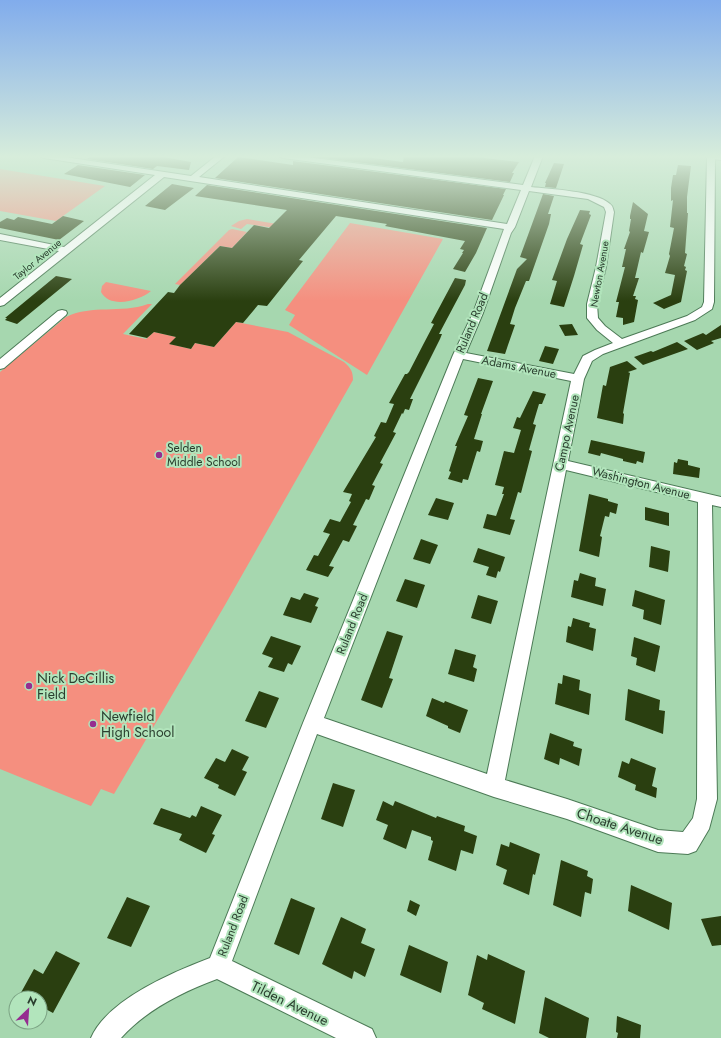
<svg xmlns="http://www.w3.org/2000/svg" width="721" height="1038" font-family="Jost,sans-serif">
  <rect width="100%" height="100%" fill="#a6d7af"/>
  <!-- green -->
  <path fill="#f58f7f" d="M0,169L105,186L56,221L0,211Z
    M247,219L296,227V231L247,224L241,229L231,226L239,221Z
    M350,223L443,239L367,375L289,325L295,315L285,310Z
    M232,229L247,232L232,248L220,246L180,285L175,284L229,230Z
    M106,282L151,291C139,301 110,309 101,292L102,286Z
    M148,304H152L123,334L146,339L154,332L176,337L170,344L191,349L195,343L214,347L236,322L288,332L344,362C351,368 353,372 353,380L225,605L114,794L101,789L91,806L0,769V372L66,317C93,304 120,314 148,304Z"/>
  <!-- building -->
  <path fill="#2a3f10" d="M91,156H158L191,162L189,170L157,166L153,169L87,159Z
    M308,156H358L403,162L404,156H468L519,162L512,173H514L510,182Z
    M238,157L293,165V161L506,189L503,195H504L492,220L215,178Z
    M554,163L564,164L556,188L545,187L546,183H545Z
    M78,165L145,175L130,187L64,174Z
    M678,165L691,166L687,197V213H688L685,253L687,254L684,266L686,267L685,270L687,271L681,302L664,309L653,303L671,295L675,275L665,273L670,256L669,254L674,228L670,227L673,200L671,201V188L673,175H676Z
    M172,184L194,188L165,210L145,206Z
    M207,185L487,228L476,253L465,272L453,269L463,253H462L464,250L460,249L465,241L390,227L385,226L387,224L336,216L299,260L303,261L267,306L258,305L243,323L236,322L214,347L195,343L191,349L169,344L176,337L154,332L147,338L129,334L168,292L174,293L180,285L220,246L232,248L254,225L269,228L287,210L195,196Z
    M543,194L554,196L548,214H551L549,224L529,281H526L515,308L510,324L515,325L508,345L505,354L487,351L517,269L527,259L520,257Z
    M633,202L648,214L644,231L649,232L643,253L641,252L635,278H639L633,296H636L635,299L638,300L634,322L623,325V318L616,317L619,302H616L625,267H622L626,249H624L630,232L629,231L631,219H630V216Z
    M580,210L590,211L589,214L591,215L580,244L583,245L574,276L564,307L550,304L557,281L552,280L567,239Z
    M63,216L84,221L59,240L0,228V222L7,218L14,220L18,217L52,224Z
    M56,276L72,279L17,324L5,320L7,318H5Z
    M455,278L466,280L465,285L439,334H442L440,339L410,399H413L409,410L405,409L403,414L402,413L393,432L396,433L380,463L383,464L372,485L375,486L369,500L366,499L353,525L357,526L349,542L343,540L329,566L334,567L328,577L306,570L314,555L318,556L330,534L323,532L330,519L340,522L351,502L349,501L352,494L343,492L376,437L374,436L381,422L386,423L394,404L389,403L405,374H407L409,372L424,343L434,324L431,323Z
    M572,324L578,335L565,336L559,325Z
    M721,325V338L711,341L714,343L697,350L684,341L703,333L706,335Z
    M677,342L688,349L643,365L634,357L651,351L653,352Z
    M545,346L559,349L553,364L539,361Z
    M627,361L637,369L628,372L630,373L623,413L624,414L623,424L597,418L603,385L606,386L610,367Z
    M478,378L493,381L481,414H482L474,439L483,441L480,452L477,451L468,480L463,479L462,483L448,479L451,472L449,471L457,446H455L468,416L464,415Z
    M533,391L546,394L542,404H539L533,424L536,425L529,450L532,451L521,493L518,492L510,519L515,520L510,535L483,528L487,514L496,516L504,494H502L504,487L495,485L504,451L514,453L521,430L513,428L517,417L520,418Z
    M591,440L645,452L643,463L637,461L636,464L623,461V459L601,453L600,456L588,453Z
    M678,459L688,461V465L700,468L699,478L673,474L674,462L677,463Z
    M589,494L608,499V501L618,504L616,514L610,512L609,517L605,516L600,536L602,537L599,557L579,551Z
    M436,498L454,503L448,520L428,515Z
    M645,507L669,513V526L645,520Z
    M421,539L438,545L430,564L413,559Z
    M651,546L670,551L668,572L649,567Z
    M478,548L505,557L500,572L498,571L496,578L486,575L489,567L473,562Z
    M580,573L596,578L595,586L606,589L603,606L571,597L574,580L578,581Z
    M405,579L425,585L417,608L396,601Z
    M635,590L665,600L661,625L643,619L644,610L632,606Z
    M304,593L319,598L315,606L318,607L311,623L283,615L291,597L300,600Z
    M478,595L498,601L491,624L471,618Z
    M573,618L590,623L589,627L596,629L593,651L566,642L568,626L571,627Z
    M387,631L403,636L389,678L393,679L382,708L361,700Z
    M271,636L301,646L292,665L288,663L284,672L268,667L273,658L262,654Z
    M634,637L660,646L655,672L636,665L637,658L631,656Z
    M455,649L476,655L473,667L477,669L474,682L448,674Z
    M563,675L580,680L579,690L591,694L589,715L555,704L558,683L562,684Z
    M628,689L660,700L659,710L665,711L663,734L625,720Z
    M259,691L279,698L266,728L245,721Z
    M432,698L444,703L445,701L468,710L460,733L448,728V726L426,716Z
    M550,733L574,742L573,746L582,749L579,766L560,758L559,765L544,759Z
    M232,749L249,757L242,770L247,772L235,796L218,788L219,785L204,778L216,758L225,762Z
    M631,758L656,768L652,786L657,788L656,798L635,790L636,785L618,777L622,761L629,764Z
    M333,783L355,790L343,827L321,819Z
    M383,801L393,806L395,801L436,818L437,816L465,826L464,831L477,836L473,854L461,850L456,871L428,860L433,841L431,840V837L412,830L406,849L383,839L388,825L376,820Z
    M201,806L222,815L212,834L215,835L206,853L179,840L182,834L153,824L161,808L190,818L192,815L196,817Z
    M510,842L540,854L535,875L533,874L529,895L503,884L507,870L496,865L501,844L509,847Z
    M561,860L588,871L587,876L593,879L591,894L585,892L581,917L553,905Z
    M631,885L672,903L669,930L628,911Z
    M127,897L150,906L131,947L107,938Z
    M291,898L315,908L299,955L274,944Z
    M410,900L420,905L416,916L407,911Z
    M721,916V945L712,946L701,919Z
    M341,917L366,929L361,943L375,949L365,977L354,971L352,979L322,964Z
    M409,945L448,962L441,993L400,975Z
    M56,951L80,963L53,1013L40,1006V998H18L34,969L43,974Z
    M488,954L525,971L515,1024L482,1009L484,1003L468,995L477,955L487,960Z
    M545,997L589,1018L586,1038H549L539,1033Z
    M617,1016L641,1025L640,1038H617L618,1033L616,1032Z"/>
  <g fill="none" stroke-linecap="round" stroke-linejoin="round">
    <!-- minor casing -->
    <g stroke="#4c7a56" stroke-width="2">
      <path id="minor" d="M40,156H58L191,176L216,156H225L199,177L507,224L521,190L283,158L279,156H299L523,185L535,156H543L531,187C550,189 596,191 610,204C613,206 613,209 614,212L606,267L597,304L598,318L605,326L622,339L687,316L702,307L704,302L707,156H715L714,302L712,309L695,320L603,354L592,361L584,379L568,461L721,497V507L712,505L717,799L709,829L696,851L688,854L658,852L567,819L494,797L317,734L232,961L372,1029L376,1038H336L217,979C182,992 146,1010 121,1038H91C107,1000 173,972 210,958L303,723L453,355L473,313L504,229L164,177L4,305L0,306V298L59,251L0,240V234L64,247L155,175L44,158ZM529,191L588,199L604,207L606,212L596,267L587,304V318L597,330L613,343L595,350L583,356L574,374L466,353L483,313L511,233L515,227ZM463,359L571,381L487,774L324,718ZM566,470L698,502L697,799L693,818L683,832L658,830L567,799L505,780Z
        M62,310L66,311L67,313L66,315L4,368L0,369V359L58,311Z"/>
    </g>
    <!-- tertiary casing -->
    <g stroke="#4c7a56" stroke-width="2">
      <path id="tertiary" d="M706,156H721V160L707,158Z"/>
    </g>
    <!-- minor -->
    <use href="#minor" fill="#fff" fill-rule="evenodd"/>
    <!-- tertiary -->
    <use href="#tertiary" fill="#fff" fill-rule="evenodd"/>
  </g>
  <!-- sky -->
  <linearGradient id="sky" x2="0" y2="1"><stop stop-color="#81acec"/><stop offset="0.52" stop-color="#d7eddb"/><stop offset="1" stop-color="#d7eddb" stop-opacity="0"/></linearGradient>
  <rect width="721" height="301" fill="url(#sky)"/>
  <!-- markers -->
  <g fill="#952d90" stroke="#b2e5bc" stroke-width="1.5">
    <circle cx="159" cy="455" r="4"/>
    <circle cx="29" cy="686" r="4"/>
    <circle cx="93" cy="724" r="4"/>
  </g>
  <g text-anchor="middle" stroke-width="4" stroke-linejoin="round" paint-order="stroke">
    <!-- far-street labels -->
    <g font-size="10" fill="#2b3f2f" stroke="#b2e5bc">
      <text transform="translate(37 259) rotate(-39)" y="4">Taylor Avenue</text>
      <text transform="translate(599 274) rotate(-80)" y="4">Newton Avenue</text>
    </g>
    <!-- street labels -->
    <g font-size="12" fill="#2b3f2f" stroke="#b2e5bc">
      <text transform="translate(472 323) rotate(-67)" y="4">Ruland Road</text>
      <text transform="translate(519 367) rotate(11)" y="4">Adams Avenue</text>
      <text transform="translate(567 433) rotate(-78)" y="4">Campo Avenue</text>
      <text transform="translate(641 483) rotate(14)" y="4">Washington Avenue</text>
      <text transform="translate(352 624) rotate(-68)" y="4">Ruland Road</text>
      <text transform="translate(233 926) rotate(-69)" y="4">Ruland Road</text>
    </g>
    <!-- poi labels -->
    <g font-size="12" fill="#2b3f2f" stroke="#b2e5bc" text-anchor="start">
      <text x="167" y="452">Selden<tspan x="167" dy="14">Middle School</tspan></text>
    </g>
    <!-- near-poi labels -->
    <g font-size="14" fill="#2b3f2f" stroke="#b2e5bc" text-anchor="start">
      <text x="37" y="683">Nick DeCillis<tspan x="37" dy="16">Field</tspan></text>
      <text x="101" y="721">Newfield<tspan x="101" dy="16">High School</tspan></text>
    </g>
    <!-- near-street labels -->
    <g font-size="14" fill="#2b3f2f" stroke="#b2e5bc">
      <text transform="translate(620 826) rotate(18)" y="5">Choate Avenue</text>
      <text transform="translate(290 1003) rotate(26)" y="5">Tilden Avenue</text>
    </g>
  </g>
  <!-- north arrow -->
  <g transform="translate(28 1010) rotate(25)"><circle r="19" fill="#b2e5bc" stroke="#7ca384"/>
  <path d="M0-3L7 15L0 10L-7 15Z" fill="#952d90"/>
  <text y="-6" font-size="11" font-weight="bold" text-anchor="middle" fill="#2b3f2f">N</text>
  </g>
</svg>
